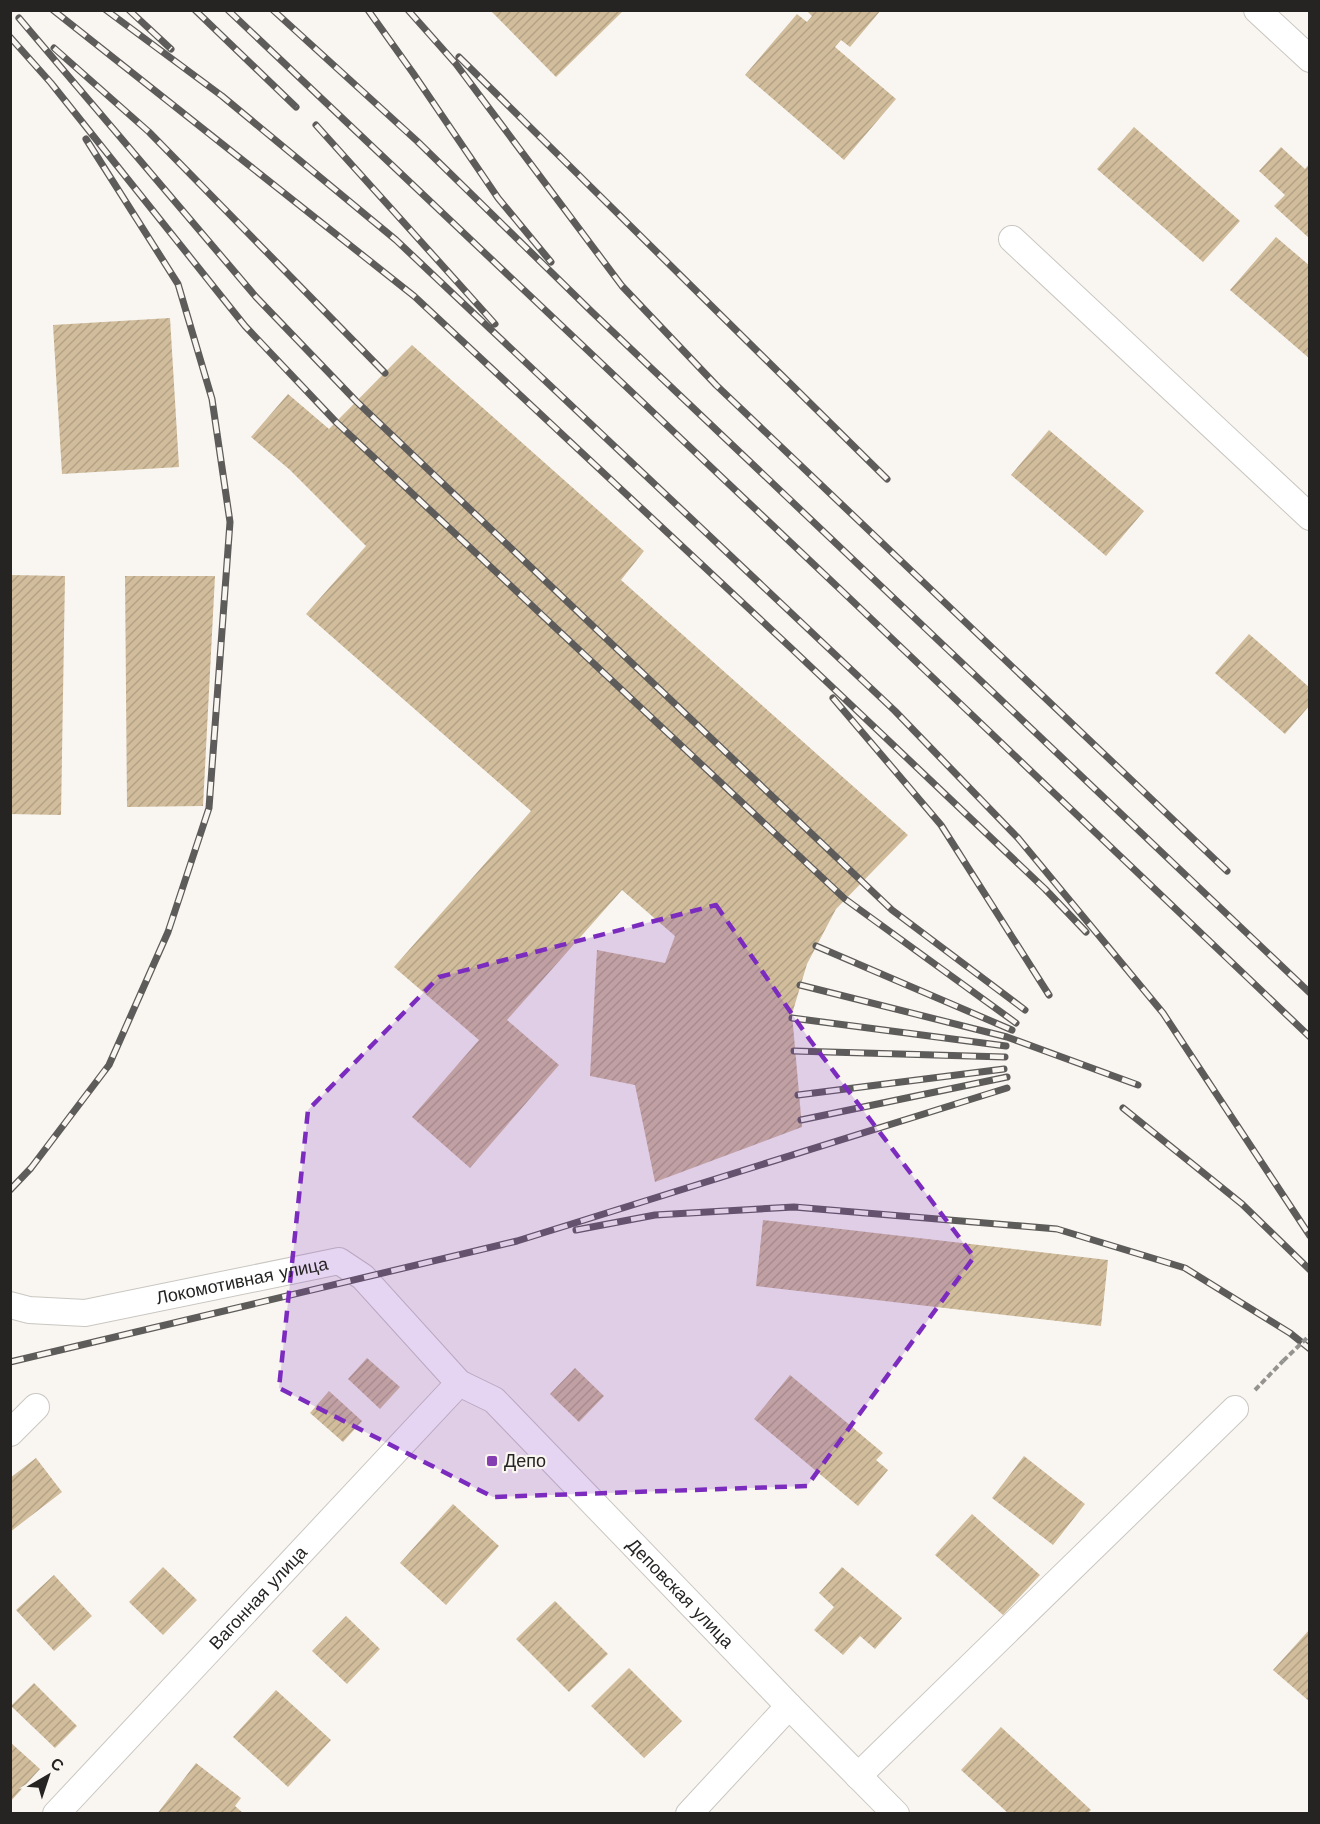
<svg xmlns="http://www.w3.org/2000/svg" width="1320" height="1824" font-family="'Work Sans',sans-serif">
  <defs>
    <pattern id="building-hatch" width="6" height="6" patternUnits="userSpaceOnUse" patternTransform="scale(1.5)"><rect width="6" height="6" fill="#d1bd9c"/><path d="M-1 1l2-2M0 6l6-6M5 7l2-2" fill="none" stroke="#b3a286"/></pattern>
  </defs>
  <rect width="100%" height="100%" fill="#f9f6f1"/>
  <!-- building -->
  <path fill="url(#building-hatch)" d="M490,10H624L556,77Z
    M806,10H881L850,47L841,40L835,47L896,99L844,160L745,75L797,14L807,22L812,16Z
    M1134,127L1240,221L1203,262L1097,169Z
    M1281,147L1305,169L1310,163V239L1274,206L1285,195L1259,171Z
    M1276,237L1310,266V359L1230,290Z
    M170,318L179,467L62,474L53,325Z
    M412,345L644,551L621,580L908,835L836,909L807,964L792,1014L802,1127L655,1182L635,1085L590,1076L597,950L665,963L675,936L622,890L507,1020L559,1065L470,1168L412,1117L479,1040L394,967L531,811L306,614L366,546L290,470L251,437L288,394L329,429Z
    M1049,430L1144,511L1106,556L1011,475Z
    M10,575L65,576L61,815L10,814Z
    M125,576H215L203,806L127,807Z
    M1249,634L1310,688V705L1285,734L1215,673Z
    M763,1220L1108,1260L1101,1326L756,1286Z
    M367,1358L400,1387L380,1409L348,1379Z
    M575,1368L604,1396L579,1422L550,1394Z
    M790,1375L883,1453L876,1460L888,1470L858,1506L754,1419Z
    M329,1391L362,1421L343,1442L310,1413Z
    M1024,1456L1085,1504L1053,1545L992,1498Z
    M36,1458L62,1492L10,1532V1478Z
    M453,1504L499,1546L446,1605L400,1563Z
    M972,1514L1040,1575L1003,1615L935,1555Z
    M163,1567L197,1600L163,1635L129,1602Z
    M842,1567L902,1618L875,1649L860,1636L843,1655L814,1630L834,1607L819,1593Z
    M54,1575L92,1616L54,1651L16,1610Z
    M555,1601L608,1654L569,1692L516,1639Z
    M346,1616L380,1649L347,1684L312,1651Z
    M1310,1629V1702L1273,1670Z
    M629,1668L682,1721L644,1758L591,1706Z
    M34,1683L77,1726L55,1748L11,1706Z
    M276,1690L331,1740L288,1787L233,1737Z
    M1001,1727L1091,1810L1087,1814H1009L961,1770Z
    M10,1742L40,1769L10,1802Z
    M196,1763L241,1798L235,1806L244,1814H157Z"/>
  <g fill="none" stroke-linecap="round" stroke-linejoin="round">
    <!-- minor casing -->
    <g stroke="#cac7c2" stroke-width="28">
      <g id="minor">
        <path d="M1257,10L1310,59"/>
        <path d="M1012,239L1310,517"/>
        <path id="s1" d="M10,1305L29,1310L85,1313L339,1261L363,1277L459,1383L494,1400L789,1706L896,1814"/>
        <path d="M10,1433L36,1407"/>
        <path d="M858,1776L1235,1409"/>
        <path id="s2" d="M56,1814L459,1383"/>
        <path d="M689,1814L789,1706"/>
      </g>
    </g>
    <!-- path -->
    <path stroke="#959390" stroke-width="4" stroke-dasharray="6 3" stroke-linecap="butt" d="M1255,1390L1283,1361"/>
    <!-- minor -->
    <use href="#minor" stroke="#fff" stroke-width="26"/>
    <!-- rail casing -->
    <g stroke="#5e5c5a" stroke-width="7">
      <path id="rail" d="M53,10L414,296L791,648L1045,889L1086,932
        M106,10L222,96L396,240L895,711L1018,838L1163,1013L1310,1236
        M129,10L171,49
        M195,10L296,107
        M228,10L843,592L1310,1037
        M273,10L417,141L592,312L1310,993
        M368,10L413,73L498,198L551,262
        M408,10L456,64L622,286L716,385L1227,871
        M19,18L256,297L356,401L892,910L1025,1010
        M10,37L51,83L245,326L336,422L845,899L1016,1023
        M54,48L149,132L385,373
        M459,57L887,479
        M316,125L495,324
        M833,698L941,825L1049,995
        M816,946L1012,1030
        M800,985L1007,1037L1138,1085
        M792,1018L1006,1046
        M794,1051L1005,1057
        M798,1095L1004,1069
        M1123,1108L1242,1204L1310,1270
        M801,1120L1007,1077
        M10,1190L31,1168L109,1065L168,932L209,808L230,522L212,399L178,284L86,139
        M576,1230L655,1215L794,1207L1057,1229L1185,1268L1290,1333L1310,1349
        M10,1362L517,1241L1007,1088"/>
    </g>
    <!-- rail -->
    <use href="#rail" stroke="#f9f6f1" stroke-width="4.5" stroke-dasharray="14" stroke-linecap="butt"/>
    <!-- path-bridge -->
    <path stroke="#959390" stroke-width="4" stroke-dasharray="6 3" stroke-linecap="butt" d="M1283,1361L1310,1335"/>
  </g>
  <!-- marked area -->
  <path fill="#7b2cbf" fill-opacity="0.2" stroke="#7b2cbf" stroke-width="4.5" stroke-dasharray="12 8" stroke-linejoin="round" d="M716,905L810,1040L974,1257L807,1486L493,1497L279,1388L308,1110L439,977Z"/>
  <!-- markers -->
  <rect fill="#853eb1" stroke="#f9f6f1" stroke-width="2" x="486" y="1455" width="12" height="12" rx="3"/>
  <g text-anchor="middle" stroke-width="4.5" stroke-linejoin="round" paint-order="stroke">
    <!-- street labels -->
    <g font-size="18" fill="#252423" stroke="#f9f6f1">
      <text dy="6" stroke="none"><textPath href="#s1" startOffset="236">Локомотивная улица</textPath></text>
      <text dy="6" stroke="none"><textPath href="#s1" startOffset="814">Деповская улица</textPath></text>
      <text dy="6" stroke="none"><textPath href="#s2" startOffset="296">Вагонная улица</textPath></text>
    </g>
    <!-- poi labels -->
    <g font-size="18" fill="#252423" stroke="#f9f6f1" text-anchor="start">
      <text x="504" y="1467">Депо</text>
    </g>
  </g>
  <!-- border -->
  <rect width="1320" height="1824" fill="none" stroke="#252423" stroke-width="24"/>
  <!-- north arrow -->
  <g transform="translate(48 1776) rotate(39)" stroke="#f9f6f1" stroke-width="4.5" paint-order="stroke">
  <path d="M0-4.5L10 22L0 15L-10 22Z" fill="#252423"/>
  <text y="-9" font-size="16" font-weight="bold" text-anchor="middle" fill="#252423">С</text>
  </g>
</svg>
